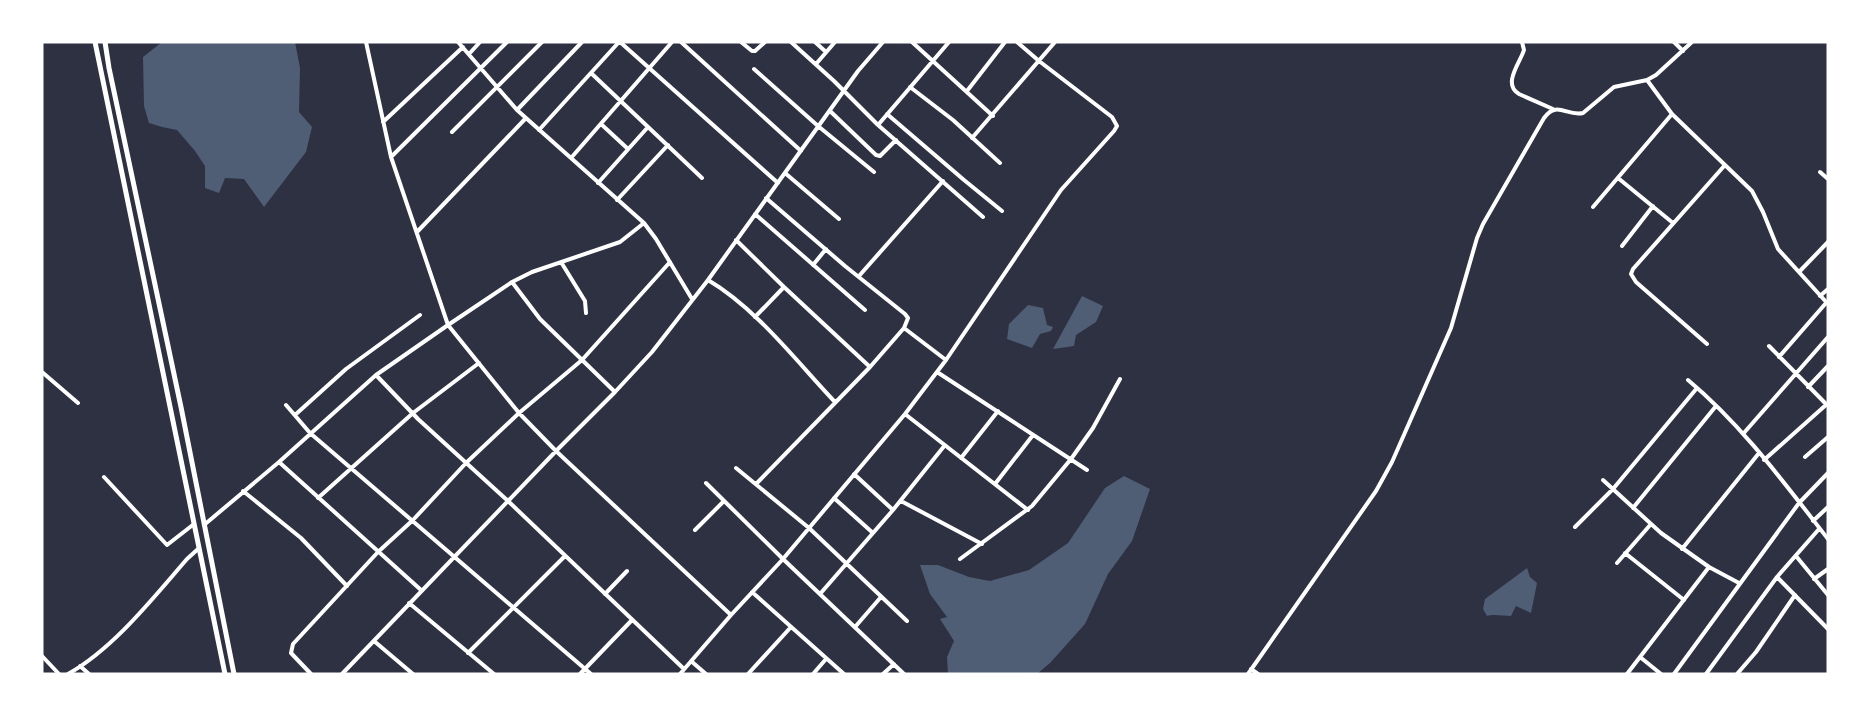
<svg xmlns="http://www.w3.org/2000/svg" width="1870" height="716" font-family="Montserrat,sans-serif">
  <rect width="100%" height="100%" fill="#2d3142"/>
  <!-- water -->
  <path fill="#4f5d75" d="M162,42H295L300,68L299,112L312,127L306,152L264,207L244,179L225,178L219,193L205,188V166L195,151L177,130L162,127L149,123L144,106L143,57Z
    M1082,296L1103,306L1096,322L1076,335L1074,346L1053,349Z
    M1028,305L1043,308L1047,325L1053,327L1051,331L1040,334L1032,348L1007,339L1009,324Z
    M1124,476L1150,489L1132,541L1108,574L1085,624L1050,663L1037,674H948L947,657L954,641L940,619L947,617L930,594L920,565H938L969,577L990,581L1029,570L1068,543L1105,488Z
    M1527,568L1530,577L1537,583L1531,613L1516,606L1511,616C1504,616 1493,614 1487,616L1483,609L1485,599Z"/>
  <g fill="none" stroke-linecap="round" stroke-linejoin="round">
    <!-- minor -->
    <path stroke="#fff" stroke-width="4" d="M366,42L391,157L448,325L519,413L556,451L731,615
      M458,42L517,110L644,223L656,239L692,299
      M620,42L778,183
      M681,42L801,151
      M741,42L752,51H755L765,42
      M791,42L834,81L878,125L983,217
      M815,42L826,52
      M912,42L993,116
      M1522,42L1524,50C1520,63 1502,84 1519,94L1553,109
      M1674,42L1683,51
      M469,54L480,42
      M816,64L835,42
      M754,69L818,126L874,172
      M591,73L702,178
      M1647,80L1672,114L1752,191L1763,212L1778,249L1828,304
      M910,87L953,120L1000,163
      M967,91L1005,42
      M517,110L582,42
      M830,111L876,155L880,156L896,140
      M887,114L964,180L1002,211
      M383,122L463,47
      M601,124L628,149
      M878,125L949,42
      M539,130L619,42
      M452,132L542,42
      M972,138L1055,42
      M391,157L507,42
      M571,158L672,42
      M1820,172L1828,179
      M785,173L839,219
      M1618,178L1673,223
      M598,183L648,127
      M617,200L668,145
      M1593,207L1672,114
      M755,214L865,310
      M417,232L526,118
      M736,240L784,287L870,367
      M1622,246L1653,206
      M561,262L585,301L586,313
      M813,265L826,249
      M1799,272L1828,242
      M859,276L943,181
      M708,280C757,309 796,361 835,402
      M512,282L540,319L615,392
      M1820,296L1828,289
      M755,317L784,287
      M904,328L946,360
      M1707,344L1636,282L1631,274L1633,269L1725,165
      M1769,346L1827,405
      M1779,357L1826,303
      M42,372L78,403
      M937,372L1087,470
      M376,375L418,419L508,501L684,669
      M1688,380C1742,425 1785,484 1828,539
      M1808,387L1828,366
      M286,405L310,433L591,674
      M905,414L1028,510
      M295,415L346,369L420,315
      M1743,434L1828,337
      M1805,457L1828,437
      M961,458L998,411
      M1764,460L1827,404
      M279,462L421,590
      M736,468L809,528L907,621
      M854,474L893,510
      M104,477L167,545L194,524
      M1603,480L1661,533L1709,567L1739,583
      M706,483L783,559L904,674
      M756,484L870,367L904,328L908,318L905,314L845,266L766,198
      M995,484L1033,435
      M243,491L301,538L347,586
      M318,498L413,413L479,363
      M834,498L873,533
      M901,501L982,544
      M1633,508L1716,406
      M1813,521L1828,507
      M204,525L279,462L376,375L448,325L512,282L532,272L620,242L644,223
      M1575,527L1613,489L1697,388
      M695,530L724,501
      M1682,549L1759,453
      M1625,553L1684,600
      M1796,556L1828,595
      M960,559L1032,506L1071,459L1093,428L1120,379
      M1617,563L1651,524
      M1777,577L1828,629
      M1814,579L1828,569
      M752,592L844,674
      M605,594L627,571
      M820,594L893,510L945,445
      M409,603L494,674
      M855,627L881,597
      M374,641L413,674
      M468,653L565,556
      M42,656L59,674
      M1640,657L1661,674
      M691,661L706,674
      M80,666L89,674
      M1251,669L1258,674
      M68,674C114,648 153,598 187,559L198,549
      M311,674L291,653L293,644L378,552L413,520L466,463L519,413L582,360L670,262
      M342,674L556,451L615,392L652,352L708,280L858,71L883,42
      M580,674L632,620
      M680,674L731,615L783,559L905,414L946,360L1061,190L1114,131L1117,126L1112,117L1039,61L1017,42
      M748,674L791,627
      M813,674L826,659
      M883,674L894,664
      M1248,674L1376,491L1392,462L1451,328L1477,238L1483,224L1544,118C1557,100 1567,117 1583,113L1614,87L1647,80L1656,75L1692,42
      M1627,674L1709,567
      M1674,674L1799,503L1828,473
      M1706,674L1777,577L1819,529
      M1737,674L1756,652L1795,595"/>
    <!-- secondary -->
    <path stroke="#fff" stroke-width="5" d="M95,42L225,674
      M105,42L109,68L181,407L234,674"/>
  </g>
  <!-- border -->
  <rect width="1870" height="716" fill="none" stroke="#ffffff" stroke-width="87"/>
</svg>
